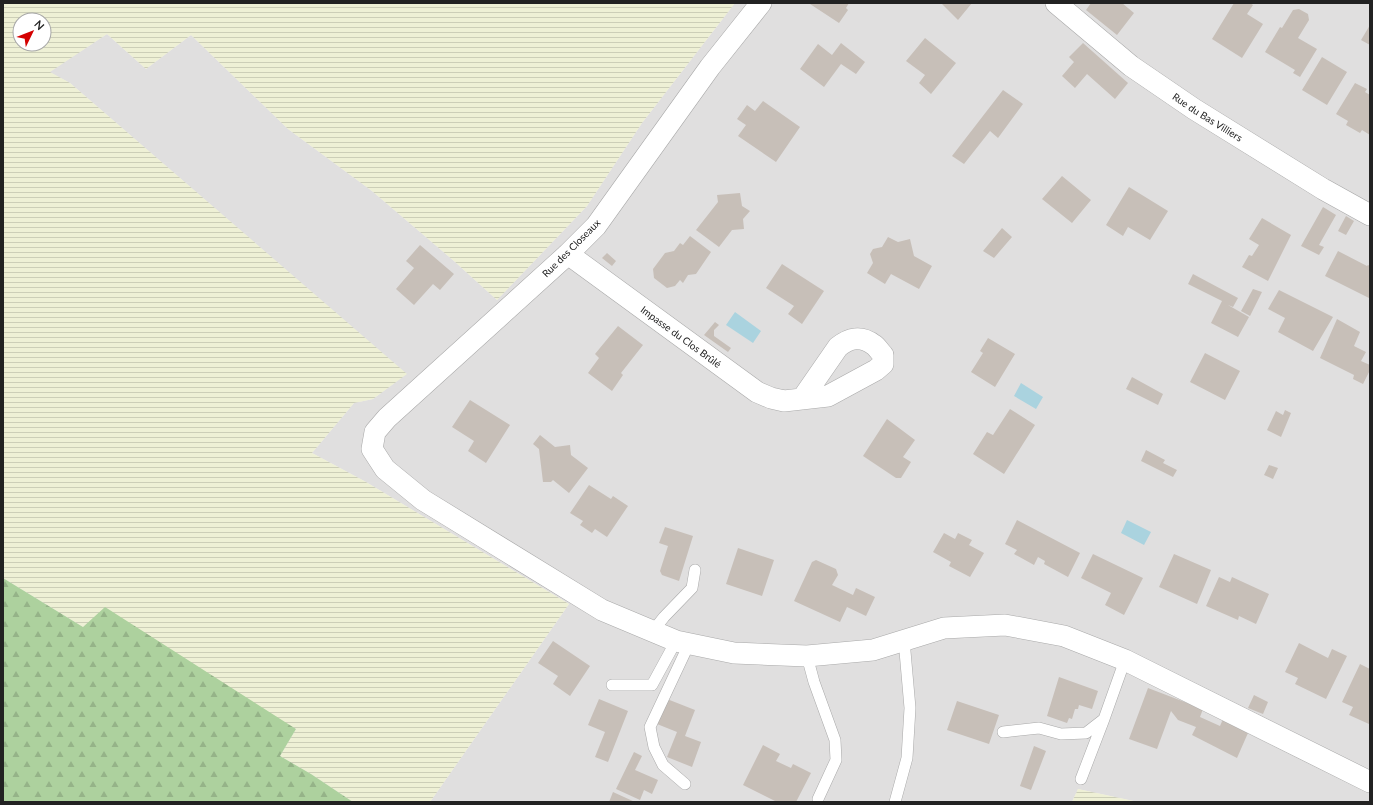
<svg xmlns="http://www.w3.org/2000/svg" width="1373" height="805" font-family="Lato,sans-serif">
  <defs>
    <pattern id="farmland-rules" width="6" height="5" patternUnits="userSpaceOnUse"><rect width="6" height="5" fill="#eef0d5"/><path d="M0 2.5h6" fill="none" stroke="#ccceb7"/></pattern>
    <pattern id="forest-firs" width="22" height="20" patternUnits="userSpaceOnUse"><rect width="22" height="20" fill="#add19e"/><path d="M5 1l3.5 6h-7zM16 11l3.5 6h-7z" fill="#95b388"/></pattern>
  </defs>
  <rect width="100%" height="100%" fill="#f2efe9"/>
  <!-- residential -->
  <path fill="#e0dfdf" d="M735,3H1370V802H1138L1078,789L1072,802H430L569,604L366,482L312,453L354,403L373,399L406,374L70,83L49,72L107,34L146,69L191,35L288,129L372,191L454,261L497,300L587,206L642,123Z"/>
  <!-- farmland -->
  <path fill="url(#farmland-rules)" fill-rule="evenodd" d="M3,3H735L642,123L587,206L497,300L454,261L372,191L288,129L191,35L146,69L107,34L50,72L70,83L407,374L373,399L354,403L312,453L366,482L569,604L430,802H353L311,774L280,756L296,729L83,627L3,578ZM20,20H44V44H20Z
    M1078,789L1138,802H1072Z"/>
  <!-- forest -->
  <path fill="url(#forest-firs)" d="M3,578L83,627L105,607L296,729L280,756L311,774L353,802H3Z"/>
  <!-- water -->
  <path fill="#aad3df" d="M735,312L761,331L753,343L726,325Z
    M1021,383L1043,397L1036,409L1014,396Z
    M1127,520L1151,532L1144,545L1121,533Z"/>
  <!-- building -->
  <path fill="#c7bfb8" d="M811,3H849L846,8L848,10L839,23L810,4Z
    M941,3H972L958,20Z
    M1091,3H1122L1134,13L1117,35L1086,10Z
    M1234,3H1250L1253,5L1247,14L1263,24L1242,58L1212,39Z
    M1299,9L1308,14L1309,20L1298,38L1317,49L1300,77L1293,73L1295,70L1265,52L1280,27L1282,28L1293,10Z
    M1370,25V45L1361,40Z
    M925,38L956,63L931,94L919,83L925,75L906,61Z
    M841,43L865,62L856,74L841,64L824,87L800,69L818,44L832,55Z
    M1083,43L1128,83L1115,99L1087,74L1075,88L1062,76L1074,62L1069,57Z
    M1322,57L1347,72L1327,105L1302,90Z
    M1355,83L1367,89L1365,92L1370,95V135L1362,130L1360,133L1346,125L1348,121L1336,114Z
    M1003,90L1023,104L998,138L990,131L964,164L952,156Z
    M763,101L800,127L776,162L738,136L746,125L737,119L747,105L755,111Z
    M1062,176L1091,200L1072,223L1042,199Z
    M1129,187L1168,211L1150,240L1128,227L1123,236L1106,225Z
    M740,193L742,206L750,211L743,219L744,229L732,230L719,247L696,230L718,202L717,195Z
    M1323,207L1336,215L1319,245L1324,247L1319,255L1301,246Z
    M1346,216L1354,221L1346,235L1338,231Z
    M1262,218L1291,235L1268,281L1242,267L1249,255L1252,256L1259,245L1249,239Z
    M1002,228L1012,237L994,258L983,251Z
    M690,236L711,252L696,274L688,275L683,283L680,280L675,286L667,288L654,278L653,269L665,253L674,251L680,243L683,245Z
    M888,237L898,242L910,239L914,256L932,266L919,289L891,274L885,284L867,273L873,263L870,254L873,249L882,247Z
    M420,245L454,274L440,290L433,284L414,305L396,289L414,268L406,261Z
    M1338,251L1367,266L1368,265L1370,266L1369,298L1325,276Z
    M607,253L616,261L612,266L602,258Z
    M782,264L824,291L802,324L788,314L794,306L766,288Z
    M1193,274L1238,298L1233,307L1228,305L1249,317L1238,337L1211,323L1222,301L1188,284Z
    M1253,289L1262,292L1250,316L1241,311Z
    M1279,290L1333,317L1313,351L1278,332L1285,318L1268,309Z
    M1337,319L1360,332L1354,346L1366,352L1361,361L1370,365V370L1363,384L1353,379L1354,375L1320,358Z
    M715,322L719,325L714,330V336L731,348L728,352L704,335Z
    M618,326L643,345L621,373L623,375L612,391L588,373L599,358L595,354Z
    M988,338L1015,354L995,387L971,372L983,353L980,351Z
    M1205,353L1240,371L1225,400L1190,382Z
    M1132,377L1163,394L1158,405L1126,389Z
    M470,400L510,425L486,463L468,451L474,441L452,427Z
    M1010,409L1035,425L1004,474L973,454L987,432L993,435Z
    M1285,410L1291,413L1281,437L1267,430L1276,411L1283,415Z
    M887,419L915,440L903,457L911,462L901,478H896L863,456Z
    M540,435L555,447L570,445L571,455L588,468L569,493L553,480L551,482H543L539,449L533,444Z
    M1146,450L1165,460L1163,463L1177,470L1173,477L1141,461Z
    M1269,465L1278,468L1273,479L1264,475Z
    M589,485L611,499L613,496L628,506L607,537L595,529L592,533L580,525L583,521L570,513Z
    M1017,520L1080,553L1068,577L1044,564L1045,561L1038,557L1034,565L1025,560L1014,554L1017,550L1005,544Z
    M665,527L693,536L679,581L662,575L660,571L668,546L659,543Z
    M944,533L955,539L958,533L972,540L969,545L984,553L970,577L949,566L951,562L933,552Z
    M738,548L774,560L762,596L726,584Z
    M1093,554L1143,578L1124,615L1105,605L1111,593L1081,578Z
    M1174,554L1211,570L1197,604L1159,587Z
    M816,560L836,569L838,575L832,585L853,595L856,588L875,597L866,616L847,607L840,622L794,601L812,562Z
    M1219,577L1230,582L1232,577L1269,594L1256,624L1239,616L1238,620L1206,606Z
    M553,641L590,666L570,696L553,684L558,676L538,663Z
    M1299,643L1328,658L1332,649L1347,656L1326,699L1295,684L1298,678L1285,672Z
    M1360,664L1370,669V721L1369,724L1349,715L1353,707L1342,702Z
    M1059,677L1098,691L1092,709L1079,705L1078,709H1075L1072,719L1069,718L1067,723L1047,716Z
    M1148,688L1203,709L1200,717L1220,726L1223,719L1248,733L1237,758L1192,735L1196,727L1178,720L1171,711L1157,749L1129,739Z
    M1254,695L1268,702L1263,714L1248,708Z
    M599,699L628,711L608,762L595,757L605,732L588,725Z
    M667,699L695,710L685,736L701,742L692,767L667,757L677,732L657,724Z
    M957,701L999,715L989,744L947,730Z
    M763,745L780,754L776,761L791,768L793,764L811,773L796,802H775V801L743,785Z
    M1034,746L1046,751L1031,790L1020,786Z
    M634,752L642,756L635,770L658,780L652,794L644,790L640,800L616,789Z
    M613,792L635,802H609Z"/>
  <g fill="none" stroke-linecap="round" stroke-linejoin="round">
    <!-- lane casing -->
    <g stroke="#a9a9a9" stroke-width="12">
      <path id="lane" d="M653,631L664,617L692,588L695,570
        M807,656L814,682L835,740L836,760L818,799
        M612,685H652L676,641
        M1003,732L1039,728L1061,734L1086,733L1104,719L1125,660
        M1081,779L1104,719
        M685,784L663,765L654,747L650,727L689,644
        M895,802L907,758L910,708L904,640"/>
    </g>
    <!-- street casing -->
    <g stroke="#a9a9a9" stroke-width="22">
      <g id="street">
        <path d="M761,3L710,67L596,226L568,254L387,418L375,432L372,449L385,469L423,500L602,610L676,641L734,653L807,656L873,650L944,628L1005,625L1064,636L1125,660L1370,782"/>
        <path id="s1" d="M1056,3L1131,66L1194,109L1323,189L1370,215"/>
        <path id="s2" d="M568,254L757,392L771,398L784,401L828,396L876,370L883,364V355C880,352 877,347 874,345C861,335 849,338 838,347L802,399"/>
      </g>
    </g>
    <!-- lane -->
    <use href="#lane" stroke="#fff" stroke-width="11"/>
    <!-- street -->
    <use href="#street" stroke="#fff" stroke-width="21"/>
  </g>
  <g text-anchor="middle" stroke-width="4" stroke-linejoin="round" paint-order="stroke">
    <!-- street labels -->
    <g font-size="10" fill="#222" stroke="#fff">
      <text dy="4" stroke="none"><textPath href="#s1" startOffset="190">Rue du Bas Villiers</textPath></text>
      <text transform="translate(571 248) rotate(-45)" y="4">Rue des Closeaux</text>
      <text dy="4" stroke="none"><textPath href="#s2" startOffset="140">Impasse du Clos Brûlé</textPath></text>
    </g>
  </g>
  <!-- border -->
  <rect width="1373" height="805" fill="none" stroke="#222222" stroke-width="8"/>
  <!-- north arrow -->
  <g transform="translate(32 32) rotate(47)"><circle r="19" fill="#ffffff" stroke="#a7a7a7"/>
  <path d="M0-3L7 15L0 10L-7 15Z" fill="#d40000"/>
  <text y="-6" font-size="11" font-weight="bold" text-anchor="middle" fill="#222222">N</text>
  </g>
</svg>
